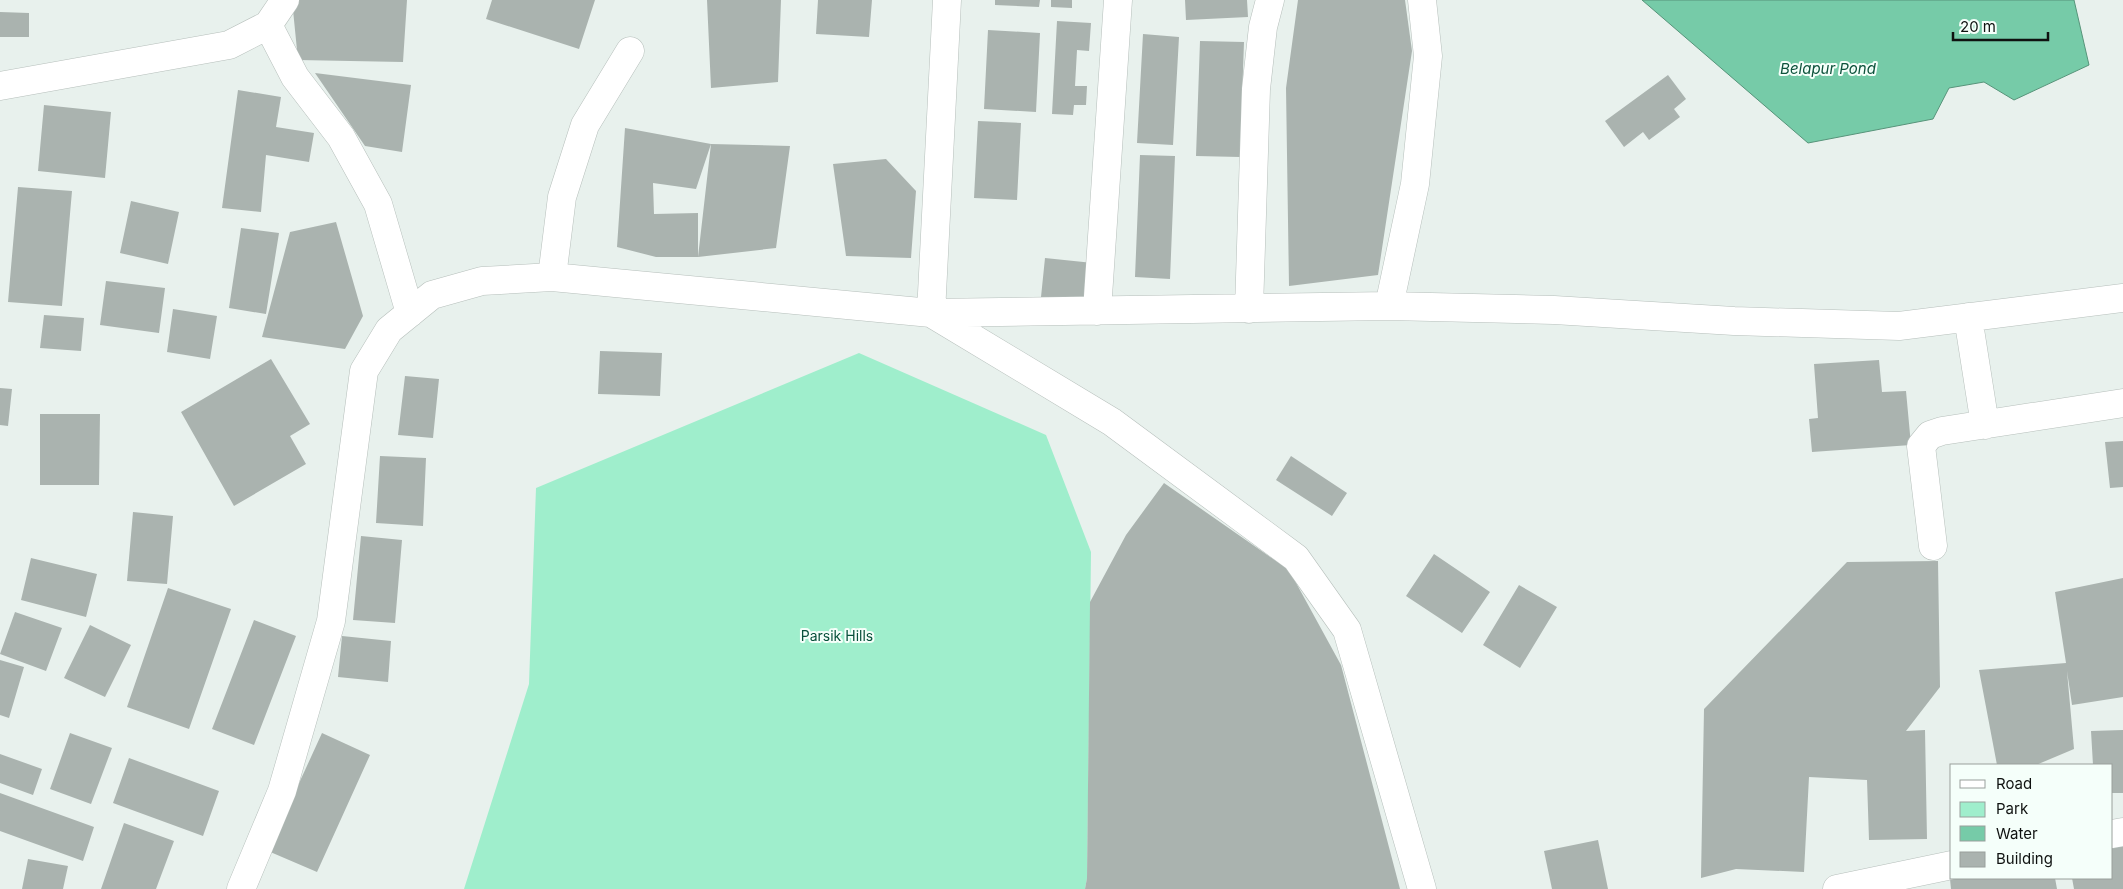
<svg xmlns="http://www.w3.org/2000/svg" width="2123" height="889" font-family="Inter,sans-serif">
  <rect width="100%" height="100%" fill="#e8f1ed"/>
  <!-- green -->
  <path fill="#9feecc" d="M859,353L1046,435L1091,552L1087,878L1085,889H464L529,684L536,488Z"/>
  <!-- water -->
  <path fill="#76cba8" stroke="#57947a" d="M1642,0H2074L2089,65L2014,100L1984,82L1949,88L1933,119L1808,143Z"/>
  <!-- building -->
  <path fill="#aab3af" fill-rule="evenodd" d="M292,0H407L403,62L298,60Z
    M492,0H595L579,49L486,19Z
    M707,0H781L778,82L711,88Z
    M818,0H872L869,37L816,34Z
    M995,0H1040L1039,7L995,5Z
    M1051,0H1072V8L1051,7Z
    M1185,0H1247L1248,17L1186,20Z
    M1298,0H1405L1412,51L1378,275L1289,286L1286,88Z
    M0,12L29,13V37H0Z
    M1057,21L1091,23L1089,51L1077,50L1075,86H1087L1086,105H1074L1073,115L1052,114Z
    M988,30L1040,33L1036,112L984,109Z
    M1143,34L1179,37L1173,145L1137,143Z
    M1200,41L1244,42L1240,157L1196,156Z
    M315,73L411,85L402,152L365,146Z
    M1668,75L1686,99L1674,109L1680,117L1649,140L1643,132L1624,147L1605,121Z
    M238,90L281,97L276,127L314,133L309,162L266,155L261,212L222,208Z
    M44,105L111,112L105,178L38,171Z
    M978,121L1021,123L1017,200L974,198Z
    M625,128L711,144L790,146L776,248L698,257H656L617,247ZM711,144L698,257V213L654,214L653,183L696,189Z
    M1140,155L1175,156L1170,279L1135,277Z
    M886,159L916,191L911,258L846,256L833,164Z
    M18,187L72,191L62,306L8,302Z
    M131,201L179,212L168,264L120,253Z
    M336,222L363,316L345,349L262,337L290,232Z
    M241,228L279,233L266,314L229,308Z
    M1045,258L1093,263L1089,302L1041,297Z
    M106,281L165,288L159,333L100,325Z
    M173,309L217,316L210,359L167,352Z
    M44,315L84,318L81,351L40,348Z
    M600,351L662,353L660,396L598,394Z
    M271,359L310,424L290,436L306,464L234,506L181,412Z
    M1879,360L1882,392L1906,391L1911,445L1812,452L1809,419L1818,418L1814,364Z
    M405,376L439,379L433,438L398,435Z
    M0,388L12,389L8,426L0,425Z
    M40,414H100L99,485H40Z
    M2123,441V487L2110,488L2105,442Z
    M380,456L426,458L423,526L376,523Z
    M1291,456L1347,493L1332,516L1276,480Z
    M1164,483L1289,570L1341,665L1400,889H1085L1087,878L1090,602L1126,535Z
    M133,512L173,516L167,584L127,581Z
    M361,536L402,540L395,623L353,620Z
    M1434,554L1490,592L1462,633L1406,596Z
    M31,558L97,574L86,617L21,600Z
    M1938,561L1940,687L1906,731L1925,730L1927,839L1869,840L1867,780L1809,777L1804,872L1736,869L1701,878L1704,709L1847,562Z
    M2123,578V697L2072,705L2067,671L2074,749L2036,765H1997L1979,670L2066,663L2055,592Z
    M1519,585L1557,607L1520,668L1483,645Z
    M168,588L231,609L189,729L127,707Z
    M15,612L62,628L46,671L0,654Z
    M254,620L296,636L254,745L212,729Z
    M90,625L131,645L105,697L64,678Z
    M342,636L391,641L388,682L338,677Z
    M0,660L24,667L9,718L0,715Z
    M2123,730V793H2112V765H2093L2091,731Z
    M70,733L112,748L91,804L50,789Z
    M322,733L370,755L317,872L268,851Z
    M0,754L42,769L33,795L0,783Z
    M129,758L219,791L203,836L113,803Z
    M0,793L94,827L83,861L0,831Z
    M124,823L174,841L156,889H101Z
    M2123,839V889H2074L2072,878H2112V841Z
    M1598,840L1608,889H1552L1544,851Z
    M28,859L68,866L63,889H22Z
    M1957,878H2055L2057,889H1951L1950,879Z"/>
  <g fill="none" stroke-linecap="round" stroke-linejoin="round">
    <!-- minor casing -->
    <g stroke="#b6bfbb" stroke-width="29">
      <path id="minor" d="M268,25L295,77L341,137L378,204L410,313
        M0,86L229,45L268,25L285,0
        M552,277L562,197L585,125L630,51
        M1389,306L1415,184L1428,56L1422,0
        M1249,309L1256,89L1263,27L1270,0
        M1097,311L1118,0
        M931,313L1112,422L1296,558L1347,630L1422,889
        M931,313L947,0
        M1968,317L1985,425
        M1933,546L1921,446L1930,435L1942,431L2123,403
        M2112,834L2123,832
        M241,889L282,791L331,621L364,371L389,330L432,295L482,281L552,277L931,313L1389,306L1554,310L1734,321L1899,326L2123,298
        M1837,889L1952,865"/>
    </g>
    <!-- minor -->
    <use href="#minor" stroke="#fff" stroke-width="28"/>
  </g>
  <g text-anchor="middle" stroke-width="4" stroke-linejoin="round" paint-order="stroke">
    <!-- park labels -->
    <g font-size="14" fill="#07503a" stroke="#f5fffa">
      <text x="837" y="641">Parsik Hills</text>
    </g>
    <!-- water labels -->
    <g font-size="15" font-style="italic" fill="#0d533c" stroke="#f5fffa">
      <text x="1828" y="74">Belapur Pond</text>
    </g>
  </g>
  <!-- legend -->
  <rect x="1950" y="764" width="162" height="115" fill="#f5fffa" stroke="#99a09c"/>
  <rect x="1960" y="780" width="25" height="8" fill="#ffffff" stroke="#99a09c"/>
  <text x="1996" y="789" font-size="15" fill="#0f1210">Road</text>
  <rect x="1960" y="802" width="25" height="15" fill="#9feecc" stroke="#99a09c"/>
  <text x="1996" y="814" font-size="15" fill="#0f1210">Park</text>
  <rect x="1960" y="826" width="25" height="15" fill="#76cba8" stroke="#99a09c"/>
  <text x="1996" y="839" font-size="15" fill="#0f1210">Water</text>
  <rect x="1960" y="852" width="25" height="15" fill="#aab3af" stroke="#99a09c"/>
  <text x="1996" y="864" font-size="15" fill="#0f1210">Building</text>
  <!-- scale -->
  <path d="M1953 32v8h95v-8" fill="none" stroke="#0f1210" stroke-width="2.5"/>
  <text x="1960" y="32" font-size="15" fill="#0f1210" stroke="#f5fffa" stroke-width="4" paint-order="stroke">20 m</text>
</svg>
